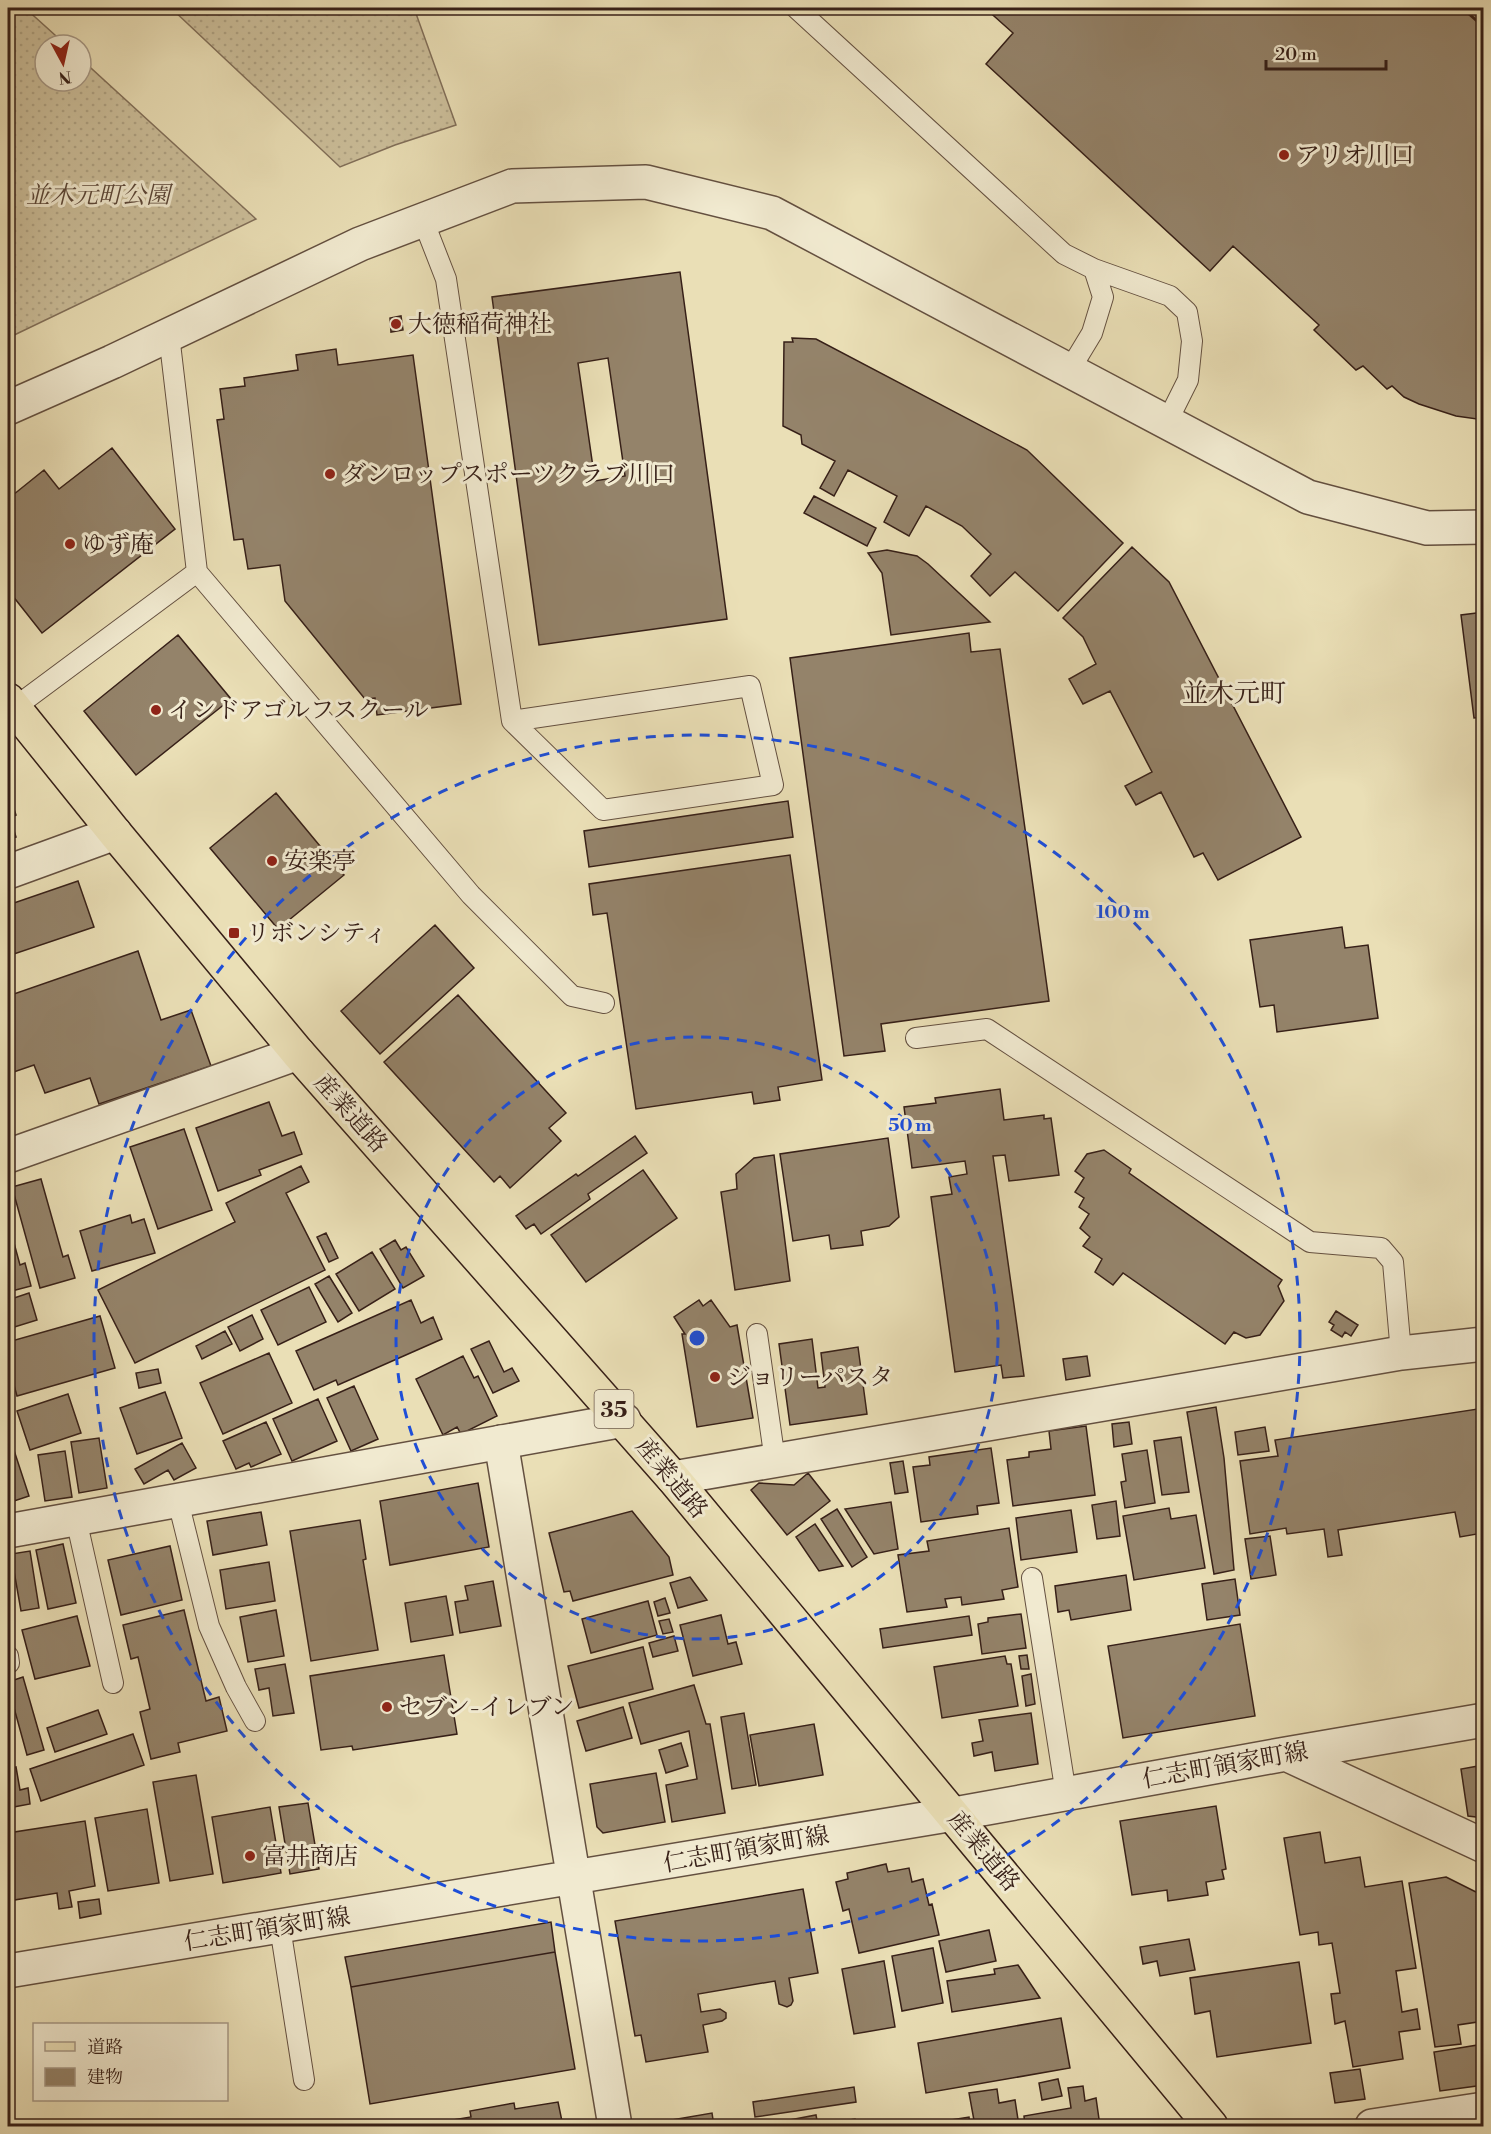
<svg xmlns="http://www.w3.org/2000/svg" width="1491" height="2134" font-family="'Libre Bodoni','Noto Serif JP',serif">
  <defs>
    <pattern id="grass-dots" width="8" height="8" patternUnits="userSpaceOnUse" patternTransform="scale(1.5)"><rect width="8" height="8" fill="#ccbf9b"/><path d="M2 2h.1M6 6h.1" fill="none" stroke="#b0a485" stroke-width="1.8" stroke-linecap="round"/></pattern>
  </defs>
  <rect width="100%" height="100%" fill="#eadfb6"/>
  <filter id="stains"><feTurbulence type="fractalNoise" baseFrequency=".00333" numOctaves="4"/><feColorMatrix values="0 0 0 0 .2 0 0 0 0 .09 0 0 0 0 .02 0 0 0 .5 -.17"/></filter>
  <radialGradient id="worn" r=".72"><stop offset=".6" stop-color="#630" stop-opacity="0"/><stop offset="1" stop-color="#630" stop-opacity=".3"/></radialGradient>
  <!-- grass -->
  <path fill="url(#grass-dots)" stroke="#82705a" stroke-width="1.5" d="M8,8H25L66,45H45V81H81V59L256,219L8,338Z
    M171,8H414L456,125L395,145L340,167Z"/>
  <!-- building -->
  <path fill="#94836a" stroke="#372018" stroke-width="1.5" fill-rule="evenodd" d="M985,8H1461L1484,28V420L1456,416L1419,404L1404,397L1392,386L1387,389L1363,366L1356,370L1314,330L1319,325L1233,246L1210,271L986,64L1013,33Z
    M1463,8H1484V26Z
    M680,272L727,619L539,645L492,297ZM608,358L625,476L595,481L578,363Z
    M401,316L403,330L391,332L390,318Z
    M792,338L816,339L1027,450L1123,543L1058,611L1015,572L990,596L971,576L991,554L962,526L926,506L909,536L884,522L897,496L848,470L834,496L820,488L835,461L802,444L801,435L783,426L784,342H793Z
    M336,349L338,365L413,355L461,704L377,715L375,698L365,699L285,601L280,565L248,569L243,539L234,540L217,420L224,419L220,389L245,386L244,378L298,370L296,355Z
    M112,448L175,529L42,633L12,595L8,599V499L44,470L59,489Z
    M814,496L876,528L867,546L804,513Z
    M1132,547L1169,582L1301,837L1218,880L1203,853L1194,857L1161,792L1136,805L1125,786L1152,772L1110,691L1083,704L1069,679L1096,664L1083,637L1063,618Z
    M887,550L917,556L928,564L990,622L891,635L882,573L868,553Z
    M1484,612V717L1474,718L1461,615Z
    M969,633L971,652L1000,649L1049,1001L881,1024L885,1051L844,1056L790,658Z
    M178,635L231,699L136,775L84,711Z
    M8,790L16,815L10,818L16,837L8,840Z
    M276,793L344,875L278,929L210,848Z
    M788,801L793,837L589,867L584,831Z
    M790,855L822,1080L778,1087L780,1100L754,1104L752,1092L636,1109L607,913L593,915L589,884Z
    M78,881L94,927L8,956V905Z
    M435,925L474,968L380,1054L341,1011Z
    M1342,927L1345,948L1368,945L1378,1018L1277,1032L1274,1005L1260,1007L1250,940Z
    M138,951L161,1020L191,1010L211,1066L99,1104L90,1078L45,1093L34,1065L8,1074V996Z
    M458,995L566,1113L549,1128L561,1141L510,1188L500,1176L494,1182L384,1062Z
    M1000,1089L1004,1120L1044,1115V1119L1051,1118L1059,1175L1009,1181L1005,1155L993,1156L1024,1376L1003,1378L1001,1365L955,1372L931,1197L952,1194L949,1177L967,1174L965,1161L912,1168L904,1107L936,1103L935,1098Z
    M269,1102L282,1136L294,1132L302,1154L259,1170L261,1175L218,1191L196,1128Z
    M184,1129L212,1210L158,1229L130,1147Z
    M635,1136L647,1153L588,1194L590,1199L541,1234L534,1224L526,1229L516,1216L576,1174L578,1176Z
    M888,1138L899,1217L889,1226L861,1231L863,1245L831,1249L829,1235L793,1241L780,1154Z
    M1104,1150L1131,1169L1129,1173L1282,1280L1278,1286L1284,1301L1260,1335L1246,1338L1234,1332L1225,1344L1123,1273L1113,1285L1095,1272L1102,1259L1083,1246L1090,1237L1080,1228L1089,1214L1079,1207L1084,1198L1075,1192L1084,1178L1075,1171L1087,1154Z
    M774,1155L790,1281L735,1290L721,1192L737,1189L736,1174L754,1158Z
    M301,1166L309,1182L286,1193L325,1270L135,1363L98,1290L235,1222L226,1203Z
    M643,1170L677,1218L586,1282L551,1235Z
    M41,1179L63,1257L68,1255L75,1278L40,1288L12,1187Z
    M130,1215L132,1223L144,1219L155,1253L92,1271L80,1231Z
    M8,1221L20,1265L25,1263L31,1286L8,1292Z
    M326,1233L338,1258L329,1262L317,1237Z
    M395,1240L401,1250L406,1247L424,1276L403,1288L380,1249Z
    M372,1252L395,1289L359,1311L336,1274Z
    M329,1276L352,1313L338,1322L315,1284Z
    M309,1287L326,1322L278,1345L261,1310Z
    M29,1293L37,1320L8,1329V1300Z
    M411,1300L421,1323L433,1317L442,1339L338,1385L336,1380L314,1390L296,1351Z
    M699,1300L703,1306L711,1300L730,1327L737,1325L753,1418L697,1427L682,1334H685L674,1317Z
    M1336,1311L1358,1325L1351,1336L1345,1332L1342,1337L1331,1330L1334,1325L1329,1322Z
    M252,1315L263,1339L240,1351L228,1327Z
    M100,1316L115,1368L17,1396L8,1363V1342Z
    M225,1331L232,1344L202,1359L196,1346Z
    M812,1339L818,1388L825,1387L821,1353L858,1347L867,1414L790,1425L779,1344Z
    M489,1341L504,1372L512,1368L519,1381L493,1393L471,1349Z
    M269,1353L292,1403L223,1434L200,1383Z
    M463,1356L474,1378L478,1376L497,1416L461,1434L457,1427L443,1435L416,1379Z
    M1087,1356L1090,1376L1066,1380L1063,1359Z
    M158,1369L161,1383L139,1388L136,1373Z
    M354,1386L378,1439L351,1451L327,1398Z
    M165,1392L182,1438L137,1454L120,1408Z
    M68,1394L81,1433L30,1450L17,1411Z
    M318,1399L337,1441L292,1461L273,1419Z
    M1216,1407L1224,1458L1234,1570L1214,1574L1187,1412Z
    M1484,1408V1516L1481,1517L1483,1533L1460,1537L1455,1512L1338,1530L1342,1555L1328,1557L1324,1529L1287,1534L1286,1528L1250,1534L1240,1461L1278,1456L1275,1440Z
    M266,1422L281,1454L251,1467L249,1463L236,1469L223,1441Z
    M1129,1422L1132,1444L1114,1447L1112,1424Z
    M1086,1426L1095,1495L1013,1506L1007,1460L1029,1457V1452L1051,1449L1049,1431Z
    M1265,1427L1269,1451L1238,1455L1235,1432Z
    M8,1432L29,1496L8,1503Z
    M1181,1437L1189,1492L1162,1495L1154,1441Z
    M99,1438L107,1488L79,1493L71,1442Z
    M182,1443L196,1468L174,1480L168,1470L144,1484L135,1469Z
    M991,1448L999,1503L977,1506L978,1514L921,1522L913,1467L930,1465L929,1457Z
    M1147,1450L1155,1503L1125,1508L1121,1482L1126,1481L1122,1454Z
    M65,1451L72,1497L45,1501L38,1455Z
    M903,1461L908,1492L895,1494L890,1463Z
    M808,1473L830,1501L787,1535L751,1490L759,1483L794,1485Z
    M478,1483L489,1547L390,1565L380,1501Z
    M1116,1501L1120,1536L1097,1539L1092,1505Z
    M891,1502L898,1549L874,1554L845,1509Z
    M1169,1508L1171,1519L1196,1515L1205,1568L1134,1580L1123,1516Z
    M837,1509L867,1557L852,1567L821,1519Z
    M1071,1510L1077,1552L1021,1560L1016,1518Z
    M632,1511L669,1557L673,1575L573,1601L570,1591L564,1592L549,1533Z
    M261,1512L267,1545L213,1555L207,1521Z
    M360,1520L366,1559L363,1560L378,1650L311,1661L290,1531Z
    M815,1524L843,1566L819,1571L796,1537Z
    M1009,1528L1018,1587L1002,1590L1004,1599L962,1605L961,1597L945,1599L947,1607L907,1612L898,1555L929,1551L927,1541Z
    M1270,1536L1276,1575L1251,1579L1245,1539Z
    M63,1544L76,1603L48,1609L36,1550Z
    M170,1546L182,1600L121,1615L108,1560Z
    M30,1551L39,1608L21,1611L11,1554Z
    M269,1562L275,1601L226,1609L220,1570Z
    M1126,1575L1131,1610L1071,1620L1069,1610L1058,1612L1055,1586Z
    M690,1577L707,1600L678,1608L670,1583Z
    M1235,1579L1240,1615L1207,1620L1202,1584Z
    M493,1581L501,1626L460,1633L455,1602L468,1600L465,1586Z
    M446,1596L453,1635L411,1642L405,1603Z
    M665,1598L670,1613L658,1616L654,1602Z
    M648,1601L657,1635L591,1653L582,1619Z
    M184,1610L206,1701L219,1697L227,1731L178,1743L180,1752L151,1759L140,1712L150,1709L138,1657L131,1659L123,1625Z
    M276,1610L284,1656L248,1662L240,1617Z
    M1021,1614L1026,1648L982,1654L978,1624L988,1622V1618Z
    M721,1615L728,1644L736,1642L742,1664L693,1676L680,1625Z
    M77,1616L90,1666L35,1679L22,1630Z
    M969,1616L972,1635L883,1648L880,1629Z
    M669,1619L673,1632L663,1634L659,1621Z
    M1240,1624L1255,1716L1123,1738L1108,1646Z
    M674,1636L678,1651L653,1657L649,1643Z
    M643,1647L653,1689L579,1708L568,1666Z
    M444,1655L457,1734L353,1750L352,1746L321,1750L310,1676Z
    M1027,1655L1029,1669H1021L1019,1656Z
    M1005,1656L1007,1664H1011L1018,1706L942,1718L934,1667Z
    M285,1664L294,1713L273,1716L269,1688L259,1690L255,1669Z
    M1031,1674L1035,1704L1026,1706L1022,1676Z
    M23,1677L44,1750L27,1755L8,1686V1682Z
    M694,1685L706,1724H710L725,1813L672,1822L666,1785L697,1779L689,1731L641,1744L629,1703Z
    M623,1707L632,1738L586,1751L577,1721Z
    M98,1710L107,1734L55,1752L47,1728Z
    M744,1713L756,1785L732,1789L721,1717Z
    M1031,1713L1038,1764L995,1771L992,1752L974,1756L972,1743L983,1741L979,1720Z
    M814,1724L823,1775L759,1786L750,1735Z
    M8,1733L13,1753L8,1755Z
    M133,1734L144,1765L41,1801L30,1769Z
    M681,1743L688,1766L666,1773L659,1750Z
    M1484,1765V1818L1468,1816L1461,1769Z
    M16,1767L20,1790L28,1788L30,1804L8,1808V1769Z
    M656,1773L665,1822L603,1833L597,1827L590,1784Z
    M196,1775L213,1874L170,1881L153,1782Z
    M308,1803L319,1869L290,1874L279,1807Z
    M1216,1806L1226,1869L1222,1870L1224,1879L1206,1882L1208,1895L1168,1901L1167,1890L1132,1895L1120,1821Z
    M270,1807L281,1873L223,1883L212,1817Z
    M147,1809L159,1883L108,1891L95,1818Z
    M85,1821L95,1886L69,1891L72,1907L59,1909L57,1893L8,1901V1833Z
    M1320,1832L1325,1863L1360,1857L1365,1887L1402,1881L1416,1968L1396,1971L1402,2012L1417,2009L1420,2029L1399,2032L1403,2059L1353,2067L1345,2021L1335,2024L1331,1994L1340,1993L1332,1943L1319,1945L1318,1932L1300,1935L1284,1838Z
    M886,1864L888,1872L909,1868L912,1882L923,1879L929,1905L932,1904L939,1935L859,1953L849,1909L843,1911L836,1882L848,1879L847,1873Z
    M1446,1877L1484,1896V2021L1458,2025L1461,2044L1435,2047L1409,1883Z
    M803,1889L818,1973L789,1978L793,2001L791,2005L787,2007L779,2004L775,1981L698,1994L701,2012L720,2009L726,2013V2018L722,2021L703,2025L708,2052L646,2062L641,2035L635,2036L615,1921Z
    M99,1899L101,1914L80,1918L78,1902Z
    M551,1922L555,1952L351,1987L345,1957Z
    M989,1930L996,1961L946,1972L939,1941Z
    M1189,1939L1195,1970L1160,1976L1157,1961L1143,1964L1140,1947Z
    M933,1948L943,2003L902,2011L892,1956Z
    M555,1952L575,2069L370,2104L351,1987Z
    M884,1961L895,2027L854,2034L842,1969Z
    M1299,1962L1311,2043L1217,2057L1210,2011L1195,2014L1190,1978Z
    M1018,1965L1040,1998L952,2012L947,1981L995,1974L994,1969Z
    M1061,2018L1070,2068L926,2093L918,2043Z
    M1484,2044V2085L1440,2091L1434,2052Z
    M1360,2069L1365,2099L1335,2103L1330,2073Z
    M1058,2079L1062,2096L1042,2100L1039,2083Z
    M1083,2086L1085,2101L1096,2098L1100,2126H1025L1024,2116L1071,2108L1068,2088Z
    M854,2087L856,2102L755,2117L753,2102Z
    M997,2089L999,2103L1015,2100L1019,2126H975L969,2093Z
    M558,2102L563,2126H435L434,2123L471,2117L470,2111L514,2103L515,2109Z
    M712,2113L714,2126H643V2125Z
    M816,2115L818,2126H785L784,2121Z
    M969,2117L970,2126H913Z
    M855,2119L856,2126H824L823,2124Z"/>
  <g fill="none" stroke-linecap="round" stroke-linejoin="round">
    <!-- service casing -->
    <g stroke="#645040" stroke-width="22">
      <path id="service" d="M796,8L1064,254L1094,269L1170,296L1187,312L1192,341L1188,380L1167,422
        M423,220L446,279L512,721L750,686L773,785L603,810L512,721
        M169,335L197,572L471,895L572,996L604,1003
        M1069,371L1092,333L1103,297L1094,269
        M14,708L197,572
        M916,1038L987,1029L1310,1242L1381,1248L1393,1262L1401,1353
        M757,1334L775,1461
        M178,1501L209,1626L236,1687L255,1721
        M76,1519L113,1683
        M1032,1578L1066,1794
        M8,1656L9,1663
        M280,1927L304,2080"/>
    </g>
    <!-- minor casing -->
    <g stroke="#645040" stroke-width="36">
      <path id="minor" d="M8,872L115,833
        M8,1156L298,1053
        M673,1478L1401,1353L1484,1344
        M8,1531L624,1420
        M1372,2126L1484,2109"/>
    </g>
    <!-- tertiary casing -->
    <g stroke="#645040" stroke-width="36">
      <path id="tertiary" d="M8,408L112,362L360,244L512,186L646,182L772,213L1308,497L1427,528L1484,527
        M501,1442L615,2126
        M1286,1754L1484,1846
        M8,1971L954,1814L1286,1754L1484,1720"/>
    </g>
    <!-- primary casing -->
    <g stroke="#372018" stroke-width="36">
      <path id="primary" d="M8,700L115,833L298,1053L673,1478L1211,2126"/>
    </g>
    <!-- service -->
    <use href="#service" stroke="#f1ead0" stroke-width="20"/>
    <!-- minor -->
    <use href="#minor" stroke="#f1ead0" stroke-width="33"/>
    <!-- tertiary -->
    <use href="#tertiary" stroke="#f1ead0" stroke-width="33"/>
    <!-- primary -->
    <use href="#primary" stroke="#eadfb6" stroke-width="33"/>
  </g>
  <!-- distance rings -->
  <g fill="none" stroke="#1d4ed8" stroke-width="3" stroke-dasharray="10 8">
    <circle cx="697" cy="1338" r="301"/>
    <circle cx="697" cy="1338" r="603"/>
  </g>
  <!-- markers -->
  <g fill="#8f2418" stroke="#f1ead0" stroke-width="2">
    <circle cx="1284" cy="155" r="6"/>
    <circle cx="396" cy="324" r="6"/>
    <circle cx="330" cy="474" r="6"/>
    <circle cx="70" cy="544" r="6"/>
    <circle cx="156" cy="710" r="6"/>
    <circle cx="272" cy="861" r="6"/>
    <rect x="228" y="927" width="12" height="12" rx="3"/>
    <circle cx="715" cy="1377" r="6"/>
    <circle cx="387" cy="1707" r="6"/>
    <circle cx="250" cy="1856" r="6"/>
  </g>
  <g text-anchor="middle" stroke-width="6" stroke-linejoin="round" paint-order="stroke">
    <!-- shield labels -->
    <rect fill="#f1ead0" stroke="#6f5d4f" stroke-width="1.5" x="594.5" y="1390" width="39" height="38" rx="4.5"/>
    <g font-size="22" font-weight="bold" fill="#372018">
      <text x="614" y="1417">35</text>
    </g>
    <!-- poi labels -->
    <g font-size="24" fill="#372018" stroke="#f1ead0" text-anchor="start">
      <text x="1296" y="163">アリオ川口</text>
      <text x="408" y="332">大徳稲荷神社</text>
      <text x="342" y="482">ダンロップスポーツクラブ川口</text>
      <text x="82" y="552">ゆず庵</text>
      <text x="168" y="718">インドアゴルフスクール</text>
      <text x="284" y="869">安楽亭</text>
      <text x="246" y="941">リボンシティ</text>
      <text x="727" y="1385">ジョリーパスタ</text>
      <text x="399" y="1715">セブン-イレブン</text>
      <text x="262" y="1864">富井商店</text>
    </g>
    <!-- park labels -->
    <g font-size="24" font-style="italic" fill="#5c4839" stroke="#f1ead0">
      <text x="98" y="203">並木元町公園</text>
    </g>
    <!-- street labels -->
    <g font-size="24" fill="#372018" stroke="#f1ead0">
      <text transform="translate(351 1113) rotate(48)" y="8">産業道路</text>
      <text transform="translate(672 1478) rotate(50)" y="8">産業道路</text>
      <text transform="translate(1225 1765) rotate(-10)" y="8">仁志町領家町線</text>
      <text transform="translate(746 1849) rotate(-10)" y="8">仁志町領家町線</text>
      <text transform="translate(984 1851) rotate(50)" y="8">産業道路</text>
      <text transform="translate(267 1929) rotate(-9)" y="8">仁志町領家町線</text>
    </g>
    <!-- neighbourhood labels -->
    <g font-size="26" fill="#372018" stroke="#f1ead0">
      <text x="1234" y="702">並木元町</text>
    </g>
  </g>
  <circle cx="697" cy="1338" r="9" fill="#1d4ed8" stroke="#f1ead0" stroke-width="3"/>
  <g font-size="18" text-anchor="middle" font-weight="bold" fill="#1d4ed8" stroke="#f1ead0" stroke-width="6" stroke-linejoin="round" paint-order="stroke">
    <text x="1123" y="918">100 m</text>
    <text x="910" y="1131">50 m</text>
  </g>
  <!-- margin -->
  <rect width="1491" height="2134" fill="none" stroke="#eadfb6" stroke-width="30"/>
  <rect x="9" y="9" width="1473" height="2116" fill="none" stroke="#372018" stroke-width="3"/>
  <rect x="15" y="15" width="1461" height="2104" fill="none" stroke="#372018" stroke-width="1.5"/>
  <!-- legend -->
  <rect x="33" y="2023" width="195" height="78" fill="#f1ead0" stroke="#a79986" stroke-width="1.5"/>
  <rect x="45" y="2042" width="30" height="9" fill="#eadfb6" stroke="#a79986" stroke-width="1.5"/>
  <text x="87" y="2053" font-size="18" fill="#372018">道路</text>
  <rect x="45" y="2068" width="30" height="18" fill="#94836a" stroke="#a79986" stroke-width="1.5"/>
  <text x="87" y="2083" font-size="18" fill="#372018">建物</text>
  <!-- north arrow -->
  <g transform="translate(63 63) rotate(172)"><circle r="28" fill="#f1ead0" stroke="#a79986" stroke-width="1.5"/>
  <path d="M0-4.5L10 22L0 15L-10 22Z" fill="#8f2418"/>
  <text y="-9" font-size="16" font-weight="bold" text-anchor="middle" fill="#372018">N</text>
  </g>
  <!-- scale -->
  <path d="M1266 60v9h120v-9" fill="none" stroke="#372018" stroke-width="3"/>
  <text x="1275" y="60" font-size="18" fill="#372018" stroke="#f1ead0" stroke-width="4.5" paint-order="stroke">20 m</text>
  <rect width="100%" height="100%" filter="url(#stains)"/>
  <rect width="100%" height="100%" fill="url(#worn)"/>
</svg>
